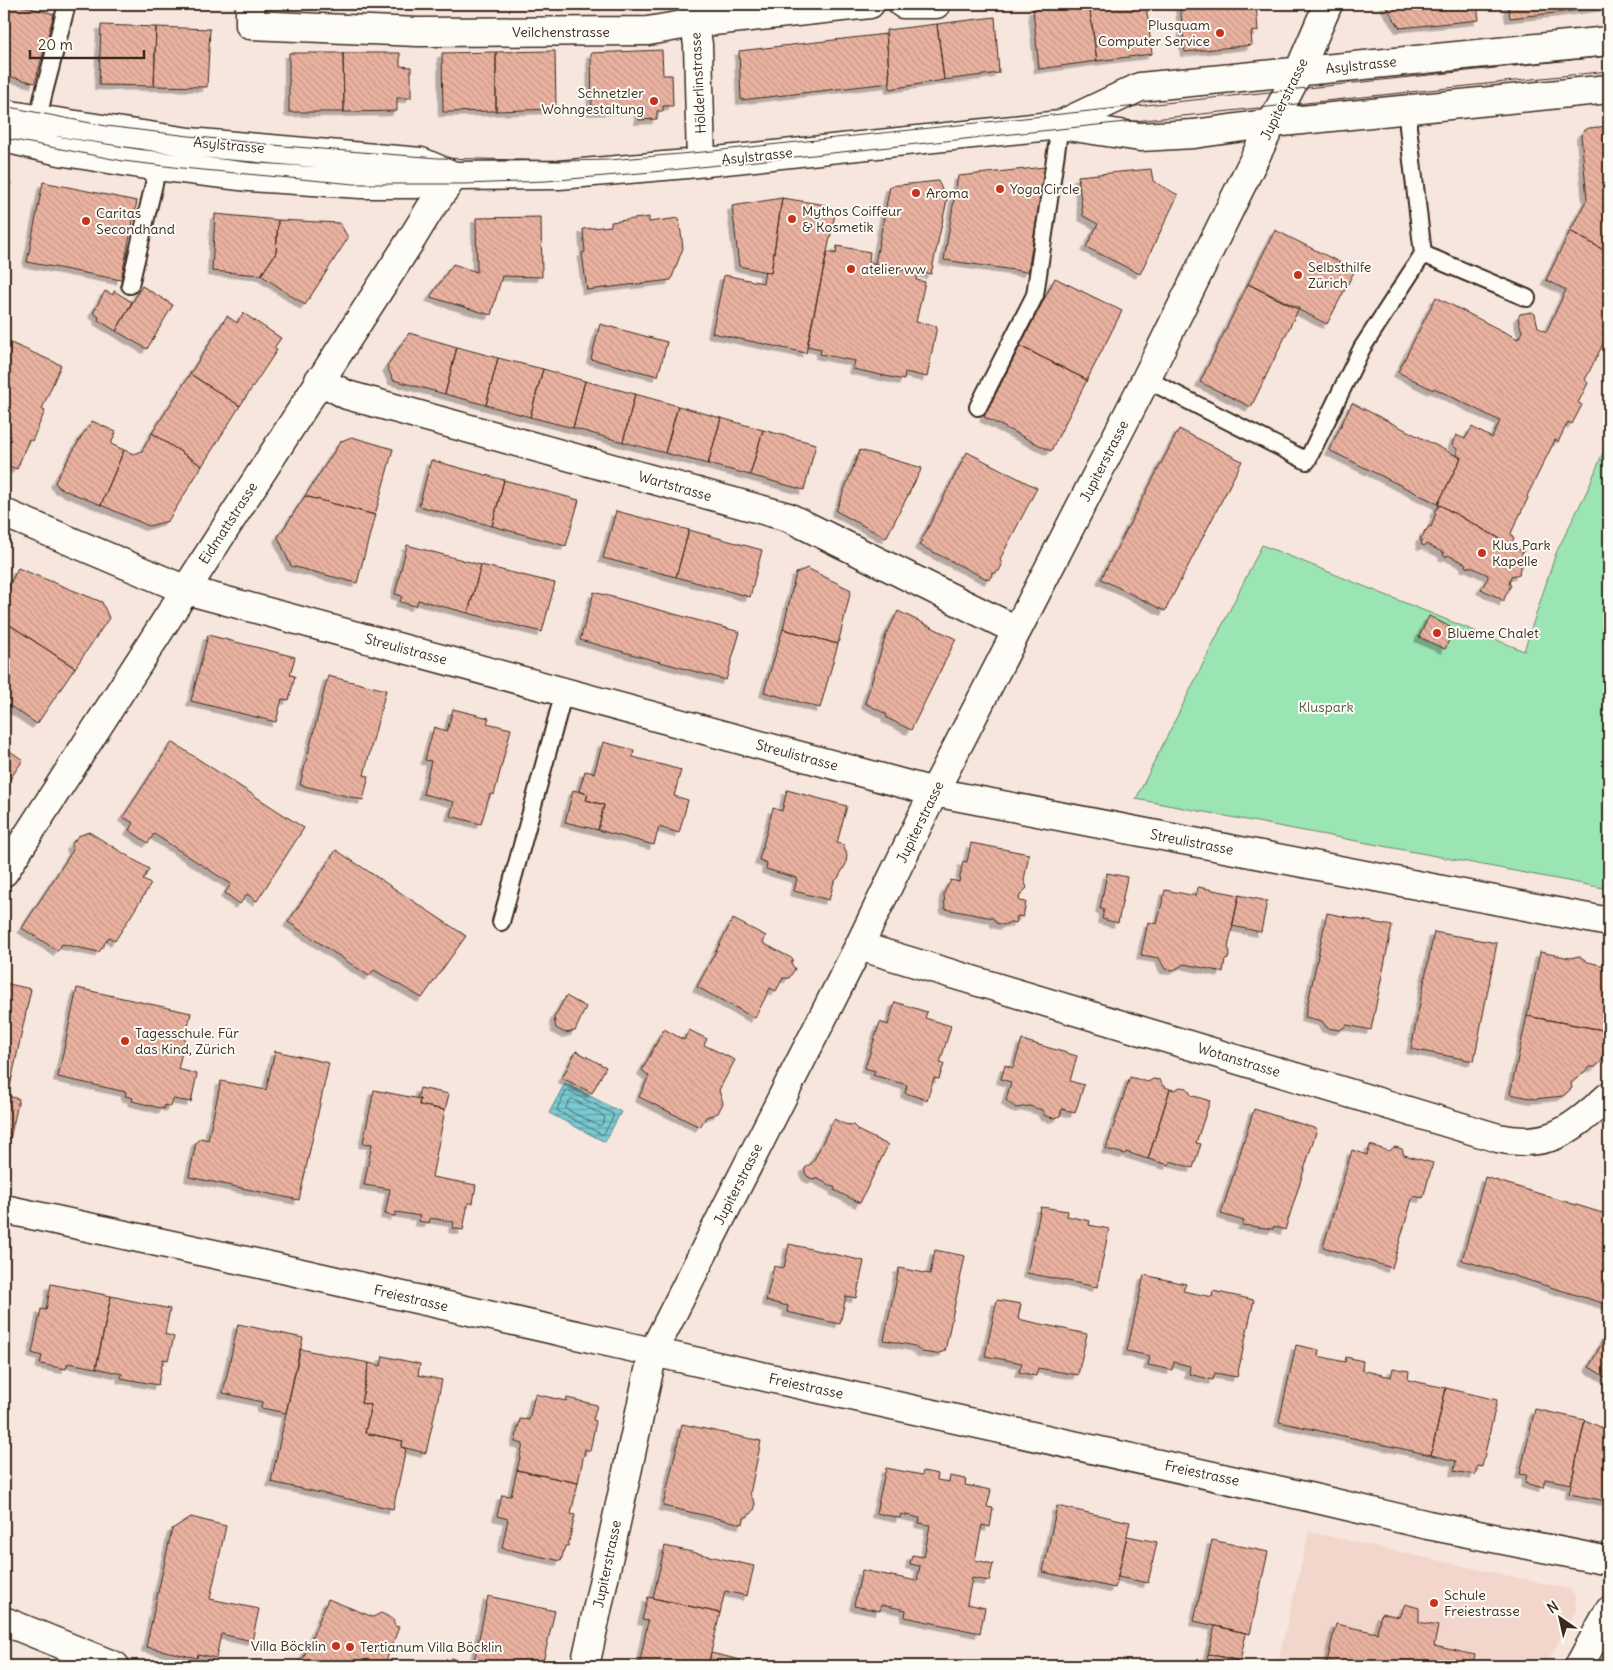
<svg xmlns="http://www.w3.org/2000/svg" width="1613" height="1670" font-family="Delius,sans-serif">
  <defs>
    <pattern id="water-rules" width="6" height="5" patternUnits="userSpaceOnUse" patternTransform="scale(1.25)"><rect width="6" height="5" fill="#79cad3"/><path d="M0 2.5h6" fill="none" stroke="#64a4ab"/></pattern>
    <pattern id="building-back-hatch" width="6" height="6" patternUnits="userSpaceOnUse" patternTransform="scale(1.25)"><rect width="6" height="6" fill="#e9b1a0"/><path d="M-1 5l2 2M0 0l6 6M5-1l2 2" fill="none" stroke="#c99889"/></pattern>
    <filter id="shadow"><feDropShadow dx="-4.5" dy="4.5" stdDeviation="0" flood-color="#0004"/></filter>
  </defs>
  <rect width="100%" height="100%" fill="#f7e6dd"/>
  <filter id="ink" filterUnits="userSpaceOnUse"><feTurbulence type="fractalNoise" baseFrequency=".02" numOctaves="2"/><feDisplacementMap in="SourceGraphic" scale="10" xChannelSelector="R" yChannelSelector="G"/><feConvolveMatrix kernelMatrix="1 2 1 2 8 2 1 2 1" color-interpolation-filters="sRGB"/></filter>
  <g filter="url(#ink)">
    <!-- built -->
    <path fill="#f3d6cb" d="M1309,1532L1569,1589L1575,1596L1576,1611L1545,1666H1277Z"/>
    <!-- park -->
    <path fill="#9be4b3" stroke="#6b8768" d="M1609,438V889L1136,799L1262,545L1524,651L1556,553L1587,491Z"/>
    <!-- water -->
    <path fill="url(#water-rules)" stroke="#608a8b" d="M565,1083L621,1112L605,1142L549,1113Z"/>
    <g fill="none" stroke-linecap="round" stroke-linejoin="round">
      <!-- shore -->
      <path stroke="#546a66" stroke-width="1" d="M569,1091L613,1114V1117L604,1134H601L558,1111L557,1109L566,1092Z
        M572,1099L604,1116L605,1119L601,1125L599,1126L566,1109V1107L569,1101Z"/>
    </g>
    <!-- building -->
    <path fill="url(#building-back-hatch)" stroke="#3b2a1e" filter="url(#shadow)" d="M4,4H14L54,14L35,83L4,75Z
      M1078,4H1089L1097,61L1039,69L1033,9Z
      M1089,4H1146L1152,54L1097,61Z
      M1180,4H1256L1258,31L1251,32L1252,45L1185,52Z
      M1384,4H1477L1479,20L1400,28Z
      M1508,4H1561L1563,12L1510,18Z
      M1561,4H1609V6L1563,12Z
      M995,17L999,73L944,80L937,24Z
      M937,24L944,80L890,89L886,30Z
      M101,25L156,27L154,86L99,85Z
      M156,27L210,29L207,87L154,86Z
      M886,34L890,83L741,100L739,51Z
      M662,50L663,75H672L673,106H663V111H657V119L639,120V109L592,111L591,53Z
      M555,51L556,109L496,111V52Z
      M496,52V111L443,112L442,53Z
      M289,53H343L344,112H289Z
      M343,53H400V66L411,67V98H397V111L344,112Z
      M1609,126V253L1570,231L1587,199L1581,135L1583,131L1589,128Z
      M1045,167L1028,272L944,260L958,176Z
      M1151,169L1153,181L1178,195L1140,274L1086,247L1098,224L1083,216L1078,176Z
      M938,181L947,200L931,274L875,264L890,186Z
      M4,182L11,183L4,201Z
      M43,182L137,201L121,280L27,262Z
      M782,198L826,205L830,207L835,214L806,353L712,333L724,275L763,283L765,271L771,273Z
      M782,198L771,273L739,266L732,206Z
      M215,214L278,220L276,253L261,275L212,271Z
      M541,217L542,277L502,276L491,315L430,297L453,264L477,272L476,218Z
      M649,217V222L679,218L683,248L671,280L587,290L582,253L585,252L583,229L611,226V222Z
      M278,220L340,223L348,238L305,305L261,275L276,253Z
      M1275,230L1355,270L1327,324L1248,284Z
      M1570,231L1609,253V332L1585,380L1588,383L1578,403L1582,405L1572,424L1568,422L1558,442L1555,440L1527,496L1528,498L1511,533L1514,539L1509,544L1438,504L1461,458L1457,455V449L1452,444L1456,435L1465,439L1472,427L1492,438L1500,421L1434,388L1433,390L1398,372L1436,297L1518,339L1522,332L1518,318L1520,314L1532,312L1535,314L1538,327L1546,332L1566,290L1546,280Z
      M837,246L870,252L869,261L875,264L918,273L916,280L925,282L916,322L937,326L927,377L905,372L904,380L853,369L855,361L820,354L821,349L807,346L827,252L836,254Z
      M1055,278L1122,311L1087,380L1020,346Z
      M1248,284L1299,308L1251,407L1200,382Z
      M142,286L173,305L147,349L116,331Z
      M105,291L113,295L114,291L132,302L116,331L98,320L99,317L93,313Z
      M243,313L281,338L274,348L277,350L240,406L190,374L227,316L237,323Z
      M600,324L667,342L658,376L591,359Z
      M409,333L457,347L445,394L393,380L387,366Z
      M4,340L61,365L42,409L45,411L32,441L29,439L17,469L4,464Z
      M1020,346L1087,380L1051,451L984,417Z
      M457,347L498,358L486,405L445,394Z
      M498,358L543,369L530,417L486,405Z
      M543,369L585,381L573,428L530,417Z
      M190,374L240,406L202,466L152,433Z
      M585,381L635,394L623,442L573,428Z
      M635,394L678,406L665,453L623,442Z
      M1352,403L1461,458L1438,504L1329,450Z
      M678,406L721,418L708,464L665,453Z
      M721,418L763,430L750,475L708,464Z
      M92,421L116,432L111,444L124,450L101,505L59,488L55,482L84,432L86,431Z
      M1179,429L1242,461L1165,611L1101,579Z
      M763,430L816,444L804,490L750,475Z
      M152,433L202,466L168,521L149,526L101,505L124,450L134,454L142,451Z
      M352,437L393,449L375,515L305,496L341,441Z
      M860,450L922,468L886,538L836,511Z
      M967,452L1037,488L1000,559L1002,565L999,571L992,574L989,580L919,545Z
      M431,460L504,480L492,526L419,506Z
      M504,480L579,500L566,546L492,526Z
      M305,496L375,515L357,583L291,566L278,537Z
      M1438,504L1506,542L1520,550L1522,549L1524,551L1522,552L1524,559H1527V562L1524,561L1519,571L1520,574L1511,576L1509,584L1511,585L1504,599V601L1503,602L1501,599L1481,589L1488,578V575L1469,566L1468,568L1465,566L1466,564L1448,555L1446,557L1443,555L1444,553L1426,544L1424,546L1421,544L1422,541L1420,540L1421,537H1423L1425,530L1426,531L1429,526L1431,527L1436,513L1434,512L1439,506Z
      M616,511L689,530L676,577L603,558Z
      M689,530L762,550L750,597L676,577Z
      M407,545L481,565L468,613L418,600L416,606L400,602L402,596L395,594Z
      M481,565L555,583L542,632L468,613Z
      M18,568L102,602L109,618L75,668L4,621V596Z
      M807,568L851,590L838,644L783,629L796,573Z
      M594,592L740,632L726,680L580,640Z
      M898,611L956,639L911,730L887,718L886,714L865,703L886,635Z
      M1429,616L1454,629L1445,649L1419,637Z
      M4,621L75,668L37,724L4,702Z
      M783,629L838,644L820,708L764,692Z
      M208,635L295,657L290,675L295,676L289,700L282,699L276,722L191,701Z
      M328,676L386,690L364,775L369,776L363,800L300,785Z
      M453,709L489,718L487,723L511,729L494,795L490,794L481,824L450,816L454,802L423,794L431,761L425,760L434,727L447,731Z
      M172,742L304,828L257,901L247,894L240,904L225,893L231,884L154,834L148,843L129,830L133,823L123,817Z
      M603,742L634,750L633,757L681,770L674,796L688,800L679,833L659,827L654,845L598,830L604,805L586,800L588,794L579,791L585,771L594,773Z
      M4,747L23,760L4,788Z
      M573,790L588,794L586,800L604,805L598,830L565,822Z
      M787,790L847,806L837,843L844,845V848L847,854L846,864L838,878L834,882L829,900L794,891L797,878L766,869L767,863L759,860L773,808L782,811Z
      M89,832L149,869L143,880L151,884L115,941L109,937L99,952L62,944L58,951L22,928L73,850L71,845L78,836Z
      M971,843L1029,854L1024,880L1027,888L1020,895L1019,901L1026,902L1023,917L1017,916L1016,923L1010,922L1004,925L996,923L993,918L945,909L944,893L951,880L959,882L963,861L967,862Z
      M336,850L466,936L422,998L374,970L369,976L288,922Z
      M1107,873L1127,877L1118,923L1102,919L1104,909H1100Z
      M1198,887L1239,895L1228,948L1230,951L1228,959L1225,960L1223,972L1184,964L1174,970L1165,969L1159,958L1141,955L1148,922L1157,924L1165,890L1196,896Z
      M1239,895L1267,901L1261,932L1232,926Z
      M1327,913L1392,926L1371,1030L1347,1025L1340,1030L1327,1028L1322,1021L1305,1017Z
      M733,919L766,936L763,943L793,959L791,963L795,969L789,978H783L776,991L770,988L755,1018L697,987Z
      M1434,932L1497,943L1474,1061L1411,1049Z
      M1540,952L1570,958L1579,956L1588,962L1609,967L1608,1031L1527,1016Z
      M4,983L31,989L8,1096L19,1099L10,1139L4,1137Z
      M77,988L191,1013L178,1069L197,1074L191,1102L173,1099L171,1107L164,1105V1109L132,1101L133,1098L125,1096L126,1092L58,1077Z
      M566,996L586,1007L575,1031L565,1033L556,1028L554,1018Z
      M895,1002L927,1012L925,1018L951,1026L940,1063L944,1064L939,1079L934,1078L927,1100L905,1093L907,1085L873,1075L875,1071L865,1068L880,1022L888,1025Z
      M1527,1016L1608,1031L1602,1061L1595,1067H1590L1571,1083L1572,1088L1563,1096L1535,1099L1510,1094Z
      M664,1029L684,1040L689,1030L707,1039L704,1045L735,1060L719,1090L723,1103L718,1113L706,1117L700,1127L639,1097L649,1076L642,1070Z
      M1022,1040L1077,1056L1070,1081L1084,1085L1075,1113L1062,1109L1060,1116L1054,1118L1045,1116L1042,1110L1029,1106L1016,1108L1006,1100L1011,1082L1001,1079L1005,1065L1013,1068Z
      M275,1051L329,1063L299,1200L189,1177L196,1142L201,1138L208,1140L221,1081L266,1090Z
      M576,1051L606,1067L592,1093L562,1078Z
      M1130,1077L1148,1082L1153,1079L1160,1080L1163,1086L1170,1089L1148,1159L1126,1152L1125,1154L1106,1149Z
      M1180,1087L1187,1088L1191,1095L1210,1101L1196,1143L1201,1144L1193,1168L1170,1161L1169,1165L1148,1159L1170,1089L1175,1090Z
      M420,1088L449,1094L445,1110L419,1105L420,1099H417Z
      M374,1090L420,1099L419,1105L445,1110L432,1177L476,1185L473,1203H468L463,1230L453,1228L454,1222L430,1218L429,1223L419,1221L420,1216L396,1212L395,1216L385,1214L390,1189L364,1185L372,1144L363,1143Z
      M1254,1109L1317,1129L1285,1230L1274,1226L1273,1229L1242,1225L1244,1221L1221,1214Z
      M834,1119L844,1124L853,1125L859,1131L888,1145L860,1203L834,1190L835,1188L816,1178L813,1179L808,1177L805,1173V1168L813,1162Z
      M1370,1145L1389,1151L1395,1147L1402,1149L1404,1155L1433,1163L1423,1198L1413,1196L1392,1268L1323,1247L1352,1150L1367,1155Z
      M1485,1177L1609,1215V1305L1462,1260Z
      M1041,1207L1068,1211L1067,1216L1090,1221L1089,1225L1109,1229L1097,1287L1027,1273Z
      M789,1244L864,1261L856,1298L846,1296L840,1324L787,1312L788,1306L766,1301L774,1266L784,1268Z
      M935,1250L965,1256L945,1351L936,1354L922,1352L915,1346L884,1340L899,1268L930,1274Z
      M1144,1275L1186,1284L1183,1291L1212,1297L1213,1291L1254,1300L1237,1377L1215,1373L1213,1380L1189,1374L1190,1366L1174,1362L1172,1370L1148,1365L1150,1356L1127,1351Z
      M4,1277L7,1282L4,1297Z
      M51,1284L111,1296L96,1368L68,1363L66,1369L40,1364L42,1356L32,1353L41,1309L46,1310Z
      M111,1296L170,1309L165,1334L174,1337L168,1360L163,1359L158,1385L121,1378L122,1374L96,1368Z
      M997,1300L1021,1304L1018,1319L1087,1334L1078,1375L1038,1368L1036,1376L1019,1372L1022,1363L985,1356Z
      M238,1324L303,1338L286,1413L261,1408L262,1402L223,1393Z
      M1609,1330V1379L1589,1367Z
      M1296,1345L1319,1350L1318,1356L1345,1362L1346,1357L1363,1361L1362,1370L1391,1377L1393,1368L1409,1371L1408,1380L1446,1388L1431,1455L1279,1422Z
      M300,1349L369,1363L361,1403L371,1405L365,1433L403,1441L401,1447L406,1449L393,1509L271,1482Z
      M383,1356L420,1364L418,1375L442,1380L426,1453L401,1447L403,1441L365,1433L371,1405L361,1403L369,1363L381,1366Z
      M1446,1388L1497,1400L1482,1467L1477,1466L1475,1475L1454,1471L1456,1461L1431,1455Z
      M535,1394L566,1401L567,1398L597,1405L593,1420L596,1421L590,1451L585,1449L578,1483L517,1470L523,1444L515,1442L520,1419L529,1420Z
      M1535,1409L1585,1420L1571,1484L1545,1479L1543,1488L1525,1483L1527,1475L1520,1474Z
      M1585,1420L1609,1431V1495L1607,1496L1606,1501L1569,1494Z
      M682,1424L761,1441L750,1494L755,1503V1508L752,1513L744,1518L743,1524L663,1506Z
      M886,1468L922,1475L923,1471L938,1474L937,1480L949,1482L950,1476L966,1479L965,1485L991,1490L987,1507L993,1508L990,1527L982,1525L975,1560L993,1564L989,1581L972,1578L967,1604L985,1608L980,1633L905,1617L906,1610L881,1605L880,1611L854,1606L862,1570L917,1581L920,1566L910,1564L912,1555L924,1557L930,1525L919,1523L920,1518L901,1514L900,1518L876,1513Z
      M517,1470L578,1483L571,1514L575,1515L568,1546H565L561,1561L502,1548L508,1519L497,1516L502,1495L511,1496Z
      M1057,1506L1130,1522L1115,1588L1043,1572Z
      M191,1517L226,1526L210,1599L259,1609L252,1641L221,1634L216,1658L198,1654L197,1658L146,1647L172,1529Z
      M1127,1536L1157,1542L1148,1583L1118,1577Z
      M1212,1540L1268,1552L1250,1634L1194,1621Z
      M665,1546L754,1566L747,1596L725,1591L720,1613L653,1598Z
      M488,1596L555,1611L542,1666H473Z
      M648,1597L720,1613L708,1666H639L648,1621L642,1620Z
      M328,1599L373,1617L381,1613L393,1619L395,1626L399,1627L384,1666H300Z
      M1405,1604L1419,1608V1622L1438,1626L1434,1646L1475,1655L1472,1666H1326L1336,1624L1377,1633L1381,1613L1399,1617Z
      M1215,1626L1246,1633L1240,1661L1208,1654Z
      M711,1653L745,1661L743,1666H708Z
      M1208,1654L1240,1661L1238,1666H1206Z
      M451,1658L470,1666H448Z"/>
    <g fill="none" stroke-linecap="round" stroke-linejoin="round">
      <!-- lane casing -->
      <g stroke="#3b2a1e" stroke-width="20">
        <path id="lane" d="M1408,109V127L1423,254L1527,298
          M38,120L43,96L67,4
          M130,285L158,167
          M1146,379L1307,461L1362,348L1423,254
          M978,407L1035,295L1060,125
          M501,922L564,692"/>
      </g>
      <!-- street casing -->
      <g stroke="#3b2a1e" stroke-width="31">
        <path id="street" d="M250,4V25L418,32L648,31L695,23L870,4
          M692,4L698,45L701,162
          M903,4H936
          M319,380L347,395L788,517L1016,630
          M4,513L186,590L934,792L1609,922
          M4,872L411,240L430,209L454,176
          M859,946L1498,1138C1551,1149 1571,1129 1609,1096
          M4,1209L274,1267L621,1345L1313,1498L1428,1525L1609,1561
          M4,1621L115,1666
          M585,1666L653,1352L859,946L934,792L1146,379L1272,123"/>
      </g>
      <!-- secondary casing -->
      <g stroke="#3b2a1e" stroke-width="31">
        <path id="secondary" d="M4,114L189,142L421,162L454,176
          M1272,123L1299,71L1328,4
          M1060,125L1140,87L1609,41
          M4,138L59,151L140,164L249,177L361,184H416L454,176L559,175L687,164L1060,125L1140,137L1194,134L1272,123L1609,89
          M1579,1666L1609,1611"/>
      </g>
      <!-- lane -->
      <use href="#lane" stroke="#fdfcf7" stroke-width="16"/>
      <!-- street -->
      <use href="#street" stroke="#fdfcf7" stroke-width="28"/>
      <!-- secondary -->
      <use href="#secondary" stroke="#fdfcf7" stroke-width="28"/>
      <!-- tram -->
      <path stroke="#3b2a1e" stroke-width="1" d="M4,106L106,126L189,136L283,146L438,158L562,161L609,160L703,152L1609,56
        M4,138L123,161L182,168L354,184H465L546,181L652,172L1609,71"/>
    </g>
  </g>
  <!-- markers -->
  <g fill="#c8321e" stroke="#fdfcf7" stroke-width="2">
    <circle cx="1220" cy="33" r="5"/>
    <circle cx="654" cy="101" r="5"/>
    <circle cx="1000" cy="189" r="5"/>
    <circle cx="916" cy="193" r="5"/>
    <circle cx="792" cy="219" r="5"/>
    <circle cx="86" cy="221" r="5"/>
    <circle cx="851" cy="269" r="5"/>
    <circle cx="1298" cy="275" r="5"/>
    <circle cx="1482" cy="553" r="5"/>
    <circle cx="1437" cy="633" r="5"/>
    <circle cx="125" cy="1041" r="5"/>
    <circle cx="1434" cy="1603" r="5"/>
    <circle cx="336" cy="1646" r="5"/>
    <circle cx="350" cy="1647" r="5"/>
  </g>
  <g text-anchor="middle" stroke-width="4" stroke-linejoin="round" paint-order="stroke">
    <!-- poi labels -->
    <g font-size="14" fill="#3b2a1e" stroke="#fdfcf7" text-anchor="start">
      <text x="1210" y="30" text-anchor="end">Plusquam<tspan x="1210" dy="16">Computer Service</tspan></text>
      <text x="644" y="98" text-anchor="end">Schnetzler<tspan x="644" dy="16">Wohngestaltung</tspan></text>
      <text x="1010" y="194">Yoga Circle</text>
      <text x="926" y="198">Aroma</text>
      <text x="802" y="216">Mythos Coiffeur<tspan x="802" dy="16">&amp; Kosmetik</tspan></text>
      <text x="96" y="218">Caritas<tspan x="96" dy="16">Secondhand</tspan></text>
      <text x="1308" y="272">Selbsthilfe<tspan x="1308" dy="16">Zürich</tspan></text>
      <text x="861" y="274">atelier ww</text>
      <text x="1492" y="550">Klus Park<tspan x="1492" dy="16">Kapelle</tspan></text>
      <text x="1447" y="638">Blueme Chalet</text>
      <text x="135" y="1038">Tagesschule. Für<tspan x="135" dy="16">das Kind, Zürich</tspan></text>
      <text x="1444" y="1600">Schule<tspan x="1444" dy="16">Freiestrasse</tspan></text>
      <text x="326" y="1651" text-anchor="end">Villa Böcklin</text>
      <text x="360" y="1652">Tertianum Villa Böcklin</text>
    </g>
    <!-- street labels -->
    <g font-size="14" fill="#3b2a1e" stroke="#fdfcf7">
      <text x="561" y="37">Veilchenstrasse</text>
      <text transform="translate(1361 65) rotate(-6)" y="5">Asylstrasse</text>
      <text transform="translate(698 83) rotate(-93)" y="5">Hölderlinstrasse</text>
      <text transform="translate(1284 99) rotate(-64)" y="5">Jupiterstrasse</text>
      <text transform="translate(229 145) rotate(5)" y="5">Asylstrasse</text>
      <text transform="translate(757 156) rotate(-6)" y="5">Asylstrasse</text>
      <text transform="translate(1104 461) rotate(-63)" y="5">Jupiterstrasse</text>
      <text transform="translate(675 486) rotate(16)" y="5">Wartstrasse</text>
      <text transform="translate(228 523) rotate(-57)" y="5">Eidmattstrasse</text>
      <text transform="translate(406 649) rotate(15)" y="5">Streulistrasse</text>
      <text transform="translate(797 755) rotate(15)" y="5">Streulistrasse</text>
      <text transform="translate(920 822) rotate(-64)" y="5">Jupiterstrasse</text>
      <text transform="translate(1192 842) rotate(11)" y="5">Streulistrasse</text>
      <text transform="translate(1239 1060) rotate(17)" y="5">Wotanstrasse</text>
      <text transform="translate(738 1184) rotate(-63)" y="5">Jupiterstrasse</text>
      <text transform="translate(411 1298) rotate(13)" y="5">Freiestrasse</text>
      <text transform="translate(806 1386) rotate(12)" y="5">Freiestrasse</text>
      <text transform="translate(1202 1473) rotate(12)" y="5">Freiestrasse</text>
      <text transform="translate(607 1564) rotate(-78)" y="5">Jupiterstrasse</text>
    </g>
    <!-- park labels -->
    <g font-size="14" fill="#535843" stroke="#fdfcf7">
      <text x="1326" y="712">Kluspark</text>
    </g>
  </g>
  <!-- margin -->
  <rect width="1613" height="1670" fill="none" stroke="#fdfcf7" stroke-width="20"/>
  <rect x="10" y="10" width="1593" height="1650" fill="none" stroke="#3b2a1e" stroke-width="2" filter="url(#ink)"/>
  <!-- north arrow -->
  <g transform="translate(1560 1618) rotate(326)" stroke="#fdfcf7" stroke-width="4" paint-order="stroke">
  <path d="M0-4L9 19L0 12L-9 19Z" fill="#3b2a1e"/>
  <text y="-8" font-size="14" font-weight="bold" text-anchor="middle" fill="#3b2a1e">N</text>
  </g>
  <!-- scale -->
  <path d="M30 50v8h114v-8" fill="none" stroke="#3b2a1e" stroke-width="2.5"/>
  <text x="38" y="50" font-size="15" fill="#3b2a1e" stroke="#fdfcf7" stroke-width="4" paint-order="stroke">20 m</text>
</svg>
